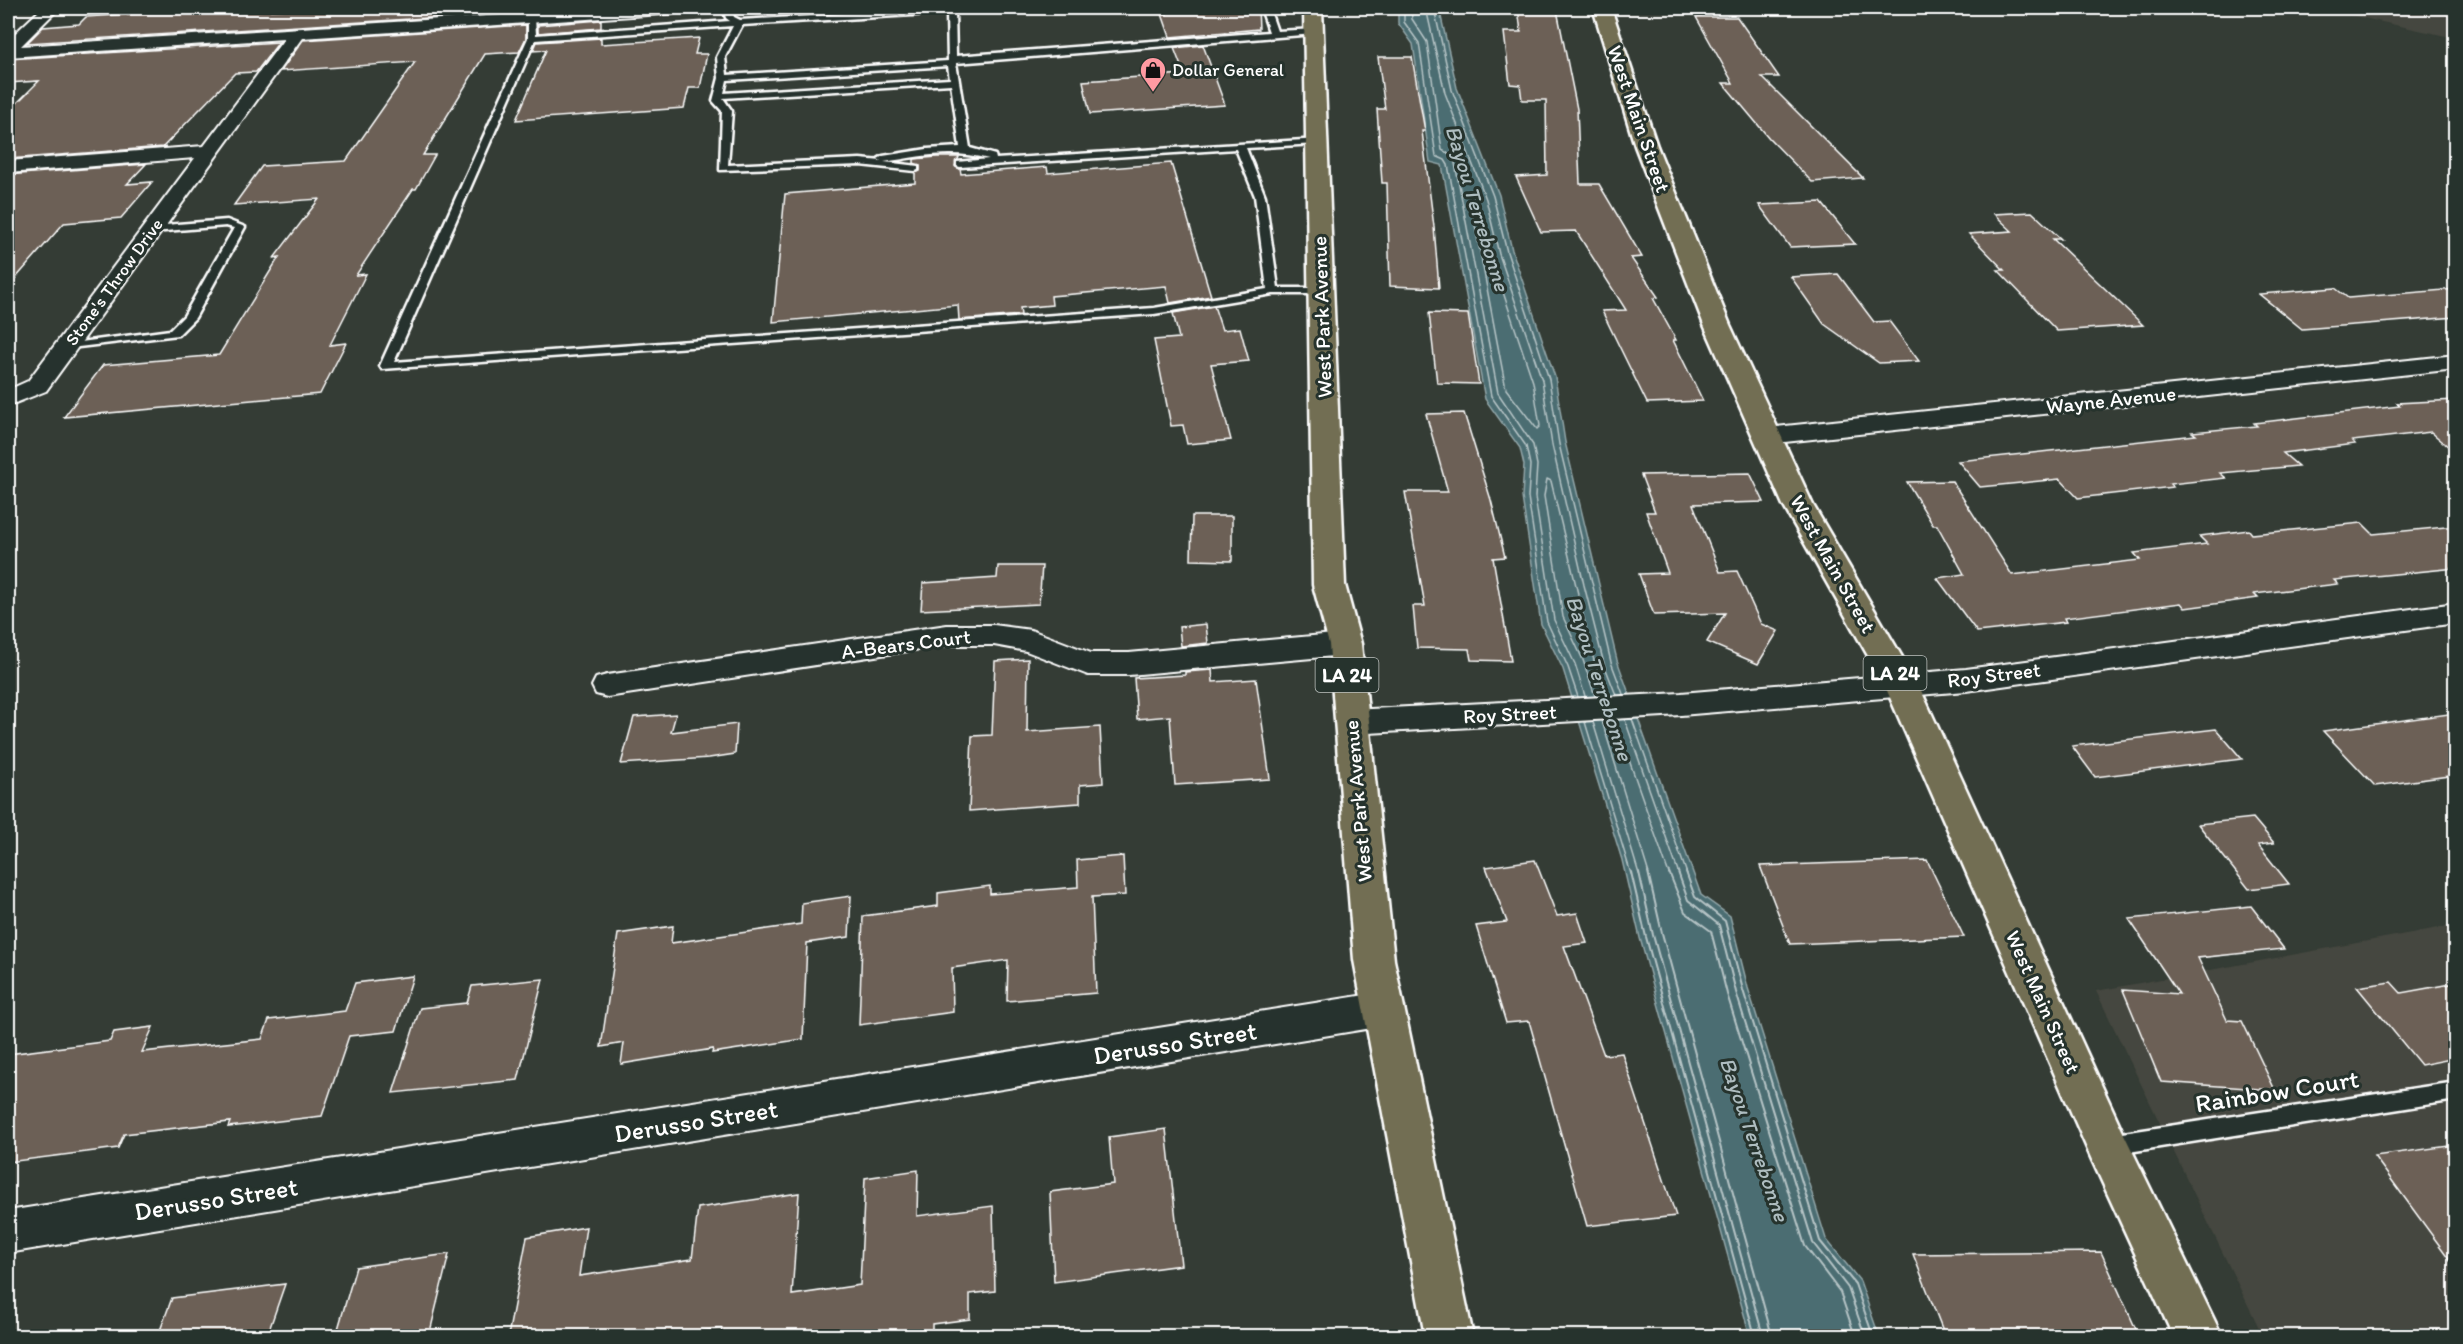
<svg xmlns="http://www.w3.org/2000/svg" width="2463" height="1344" font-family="Itim,sans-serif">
  <rect width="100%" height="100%" fill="#343c35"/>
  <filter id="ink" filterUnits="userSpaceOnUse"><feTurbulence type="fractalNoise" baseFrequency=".0167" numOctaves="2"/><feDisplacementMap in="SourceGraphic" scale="12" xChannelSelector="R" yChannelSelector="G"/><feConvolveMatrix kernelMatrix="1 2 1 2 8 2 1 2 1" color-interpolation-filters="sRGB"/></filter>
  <g filter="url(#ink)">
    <!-- built -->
    <path fill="#45473f" d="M2318,8H2455V38Z
      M2455,925V1336H2263L2096,991Z"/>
    <!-- water -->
    <path fill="#4b6d72" stroke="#93a7aa" stroke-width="1.5" d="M1398,8H1439L1457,88L1499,195L1512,250L1555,377L1565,442L1617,660L1701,895L1730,916L1748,988L1826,1239L1860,1281L1879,1336H1750L1640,938L1622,860L1563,669L1541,624L1522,497L1524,465L1520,448L1485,399L1442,165L1430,162L1413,44L1398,23Z"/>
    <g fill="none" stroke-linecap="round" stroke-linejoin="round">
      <!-- shore-far1 -->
      <path stroke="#b7c5c7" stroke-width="1.5" d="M1404,8V22L1419,43L1436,156L1445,160L1448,165L1491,396L1526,446L1530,465L1528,497L1547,622L1568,667L1578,697
        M1411,8L1412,19L1427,42L1442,150L1451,155L1455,163L1498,393L1533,445L1537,465L1535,497L1554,620L1575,664L1585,696
        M1426,8L1445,93L1486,199L1499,254L1542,380L1552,445L1584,585L1604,664L1616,695
        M1434,8L1452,90L1493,196L1507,252L1549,379L1559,444L1611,662L1623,694
        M1472,194L1477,201L1491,256L1533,382L1540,426L1537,429L1506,389L1470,198Z
        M1595,696L1583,660L1563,617L1544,496L1547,479L1551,481L1595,665L1606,695
        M1632,719L1687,874
        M1615,720L1669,874
        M1625,720L1679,874
        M1602,721L1649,874
        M1585,722L1631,874
        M1593,722L1639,874"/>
      <!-- shore -->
      <path stroke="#b7c5c7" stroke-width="2" d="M1631,872L1646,937L1755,1336
        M1639,872L1653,935L1763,1336
        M1648,872L1662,933L1772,1336
        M1669,872L1685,912L1711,931L1727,994L1805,1246L1840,1292L1855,1336
        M1678,872L1688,900L1719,925L1736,992L1813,1243L1848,1288L1865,1336
        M1686,872L1695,897L1725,921L1743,990L1820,1241L1855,1284L1873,1336"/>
    </g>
    <!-- building -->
    <path fill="#6c6157" stroke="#fff" stroke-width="1.5" d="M216,8H231L227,12L312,8H583L27,43L43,27L79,24L86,17Z
      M1165,8H1258L1259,29L1170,37L1162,14H1167Z
      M1518,8L1557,10L1577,109L1580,184H1599L1642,257L1631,258L1658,297L1653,298L1676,340H1673L1703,401L1647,403L1602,311L1626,310L1576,231L1541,232L1516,177L1547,175L1546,100H1522L1520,85L1510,84L1504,32H1521Z
      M1696,17H1737L1779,77H1762L1863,178L1812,182L1769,138L1723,83H1733Z
      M601,20V28L538,33V25Z
      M526,25V38L519,52L485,54L423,155H435L416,189H413L356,275L366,274L330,345L346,343L320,394L64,417L103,365L219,355L279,257L274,258L319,199L234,205L262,166L346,161L415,62L281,71L303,40Z
      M601,38V44L699,38L695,54H707L700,88H689L684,108L516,120L546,50L533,51L537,42Z
      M279,42L256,72L235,73L163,147L8,159V112L39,81L8,83V59Z
      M1203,45L1225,105L1090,114L1083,81L1184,74L1174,48Z
      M1378,57H1412L1425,131H1422L1434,227L1439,288L1390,286L1387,183H1382L1377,109H1385Z
      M937,157H959L955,166L960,169L961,174L1047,167L1048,173L1171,163L1211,296L1170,303L1166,286L1051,296L1052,305L1020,308L1021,315L959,320L958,305L773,322L785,194L915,183V173L920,171V166L914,163V159Z
      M146,164L127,184L152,182L121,218L64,223L8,287V175Z
      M1821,202L1855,244L1790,247L1759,205Z
      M2032,212L2061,239H2053L2143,325L2057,331L1998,270H2004L1969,234L2012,231L1994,214Z
      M1838,274L1874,322L1889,321L1919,361L1879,363L1824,324L1791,277Z
      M2335,288L2348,298L2456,289V317L2302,329L2259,294Z
      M1214,306L1222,330L1240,328L1249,361L1211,364L1231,440L1187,444L1183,425L1171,426L1154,340L1179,338L1173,313Z
      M1429,313L1468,314L1479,384L1437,383Z
      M2456,400V453L2431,432L2352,441L2355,444L2283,453L2298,466L2220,473L2226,478L2170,484L2173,487L2078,498L2060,479L1980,487L1958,461L2196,435L2192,432L2257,426L2254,423L2400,406L2397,403Z
      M1464,413L1491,500L1505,557L1493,558L1511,661L1471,660L1469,649L1417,648L1413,606H1425L1405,492H1448L1426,414Z
      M1750,473L1764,502L1693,504L1720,572L1737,571L1761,624L1778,631L1758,664L1707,642L1725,613L1654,615L1639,574L1668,573L1646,512H1655L1641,475Z
      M1952,481L2012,575L2140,560L2134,553L2207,544L2199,536L2249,530L2252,534L2362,523L2373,534L2456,526V568L2334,580L2338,584L2254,594L2258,598L2185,608L2181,603L2064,618L2066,622L1977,632L1937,578L1964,574L1937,525H1933L1907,482Z
      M1192,516H1232V561L1191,560Z
      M998,566H1042L1039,604L921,610L923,583L997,578Z
      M1206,624L1208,643L1181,646L1179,627Z
      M1028,659L1027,732L1100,727L1103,783L1080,785V803L969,811L972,736L992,735L995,661Z
      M1212,670L1213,682L1256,679L1270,779L1175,785L1170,716L1137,719L1134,678L1185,675V672Z
      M2456,713V775L2375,786L2323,731Z
      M676,714L671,732L737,724L735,754L709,758L621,764L634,717Z
      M2216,729L2242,759L2095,777L2072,746Z
      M2253,818L2274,843L2258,845L2289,884L2249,889L2198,824Z
      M1123,856L1125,895L1092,897L1096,993L1007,1001L1008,960L952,968L953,1012L859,1025L863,916L938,906V893L990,886V894L1078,887L1077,860Z
      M1535,860L1557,916L1577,913L1587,943L1564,946L1604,1055L1622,1053L1676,1216L1587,1226L1529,1021L1506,1023L1476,926L1507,922L1486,867Z
      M1927,860L1964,937L1790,944L1760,866Z
      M851,896L849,937L807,943L803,1039L712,1053L713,1049L621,1064L624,1043L601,1047L618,934L673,926L671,943L801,924L802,903Z
      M2251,906L2284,949L2198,958L2227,1020L2242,1021L2275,1090L2161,1082L2123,990L2179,994L2129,919Z
      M413,976L396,1031L349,1036L322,1116L228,1127L230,1122L124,1134L118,1148L8,1162V1054L110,1041L114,1032L153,1027L142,1052L262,1039L269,1020L345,1011L355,983Z
      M543,979L518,1080L393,1093L420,1008L467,1003L472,986Z
      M2391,982L2401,993L2456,983V1058L2421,1065L2357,987Z
      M1166,1129L1181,1265L1054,1282L1050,1192L1113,1184L1109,1137Z
      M2456,1145V1268L2374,1156Z
      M918,1170L917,1216L993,1206L995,1291L970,1294V1319L932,1324V1336H721L722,1328L660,1336H508L527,1237L586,1227L579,1276L692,1259L698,1208L799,1193L792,1295L860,1285L865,1178Z
      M2101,1252L2139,1336H1945L1913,1254Z
      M449,1254L429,1336H336L356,1267Z
      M285,1284L267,1336H158L172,1298Z"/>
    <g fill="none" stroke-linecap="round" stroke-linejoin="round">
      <!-- service casing -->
      <g stroke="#fff" stroke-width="5">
        <path id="service" d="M723,8H731L734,17L740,20L947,8H990L986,10L955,12L956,56L1269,32L1261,8H1269L1277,31L1317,29V33L1314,34L956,63L970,148L995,155L996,159L1320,139V143L1317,144L1246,148L1265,196L1278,288H1321L1327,291L1321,294H1273L1154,314L382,369L380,366L528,38V15L535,17L536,35L730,21L726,18ZM947,13L948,61L727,75L725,57L742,25ZM733,26L717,57L719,78L713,101L722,111L720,170L860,165L915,171L918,170V166L884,162C923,156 951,149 989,159L957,162V166L960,167L1236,149L1255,196L1267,289L1154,308L394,362L535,40ZM948,66L950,79L724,93L727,80ZM951,84L960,147L927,149L883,156L878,159L881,161L860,159L728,165L732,111L723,98Z
          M227,220L245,227L195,318L178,335L62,349V345L66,344L170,330L184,316L234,228L226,226L153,232L148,229L153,226Z
          M2456,1082V1100L2110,1155L2103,1152L2100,1145L2103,1138L2110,1135Z"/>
      </g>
      <!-- minor casing -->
      <g stroke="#fff" stroke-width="4">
        <path id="minor" d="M42,8H59L21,46L610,8H685L677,13L302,38L46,391L8,406V390L28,381L195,158L8,173V161L204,146L284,39L8,57V40Z
          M2456,355V369L1767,444L1758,441L1754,436L1758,431L1767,428Z
          M2456,603V623L1966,691L1681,715L1351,734L1340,730L1335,722L1340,714L1351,710L1681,693L1966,669Z
          M947,625H994L1031,630L1091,653H1129L1345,633L1355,637L1360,644L1355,651L1345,655L1129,675H1088L1026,651L994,645H947L607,697L596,694L592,686L596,678L607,675Z
          M1384,992L1397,997L1402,1009L1397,1021L1384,1026L8,1253V1211Z"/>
      </g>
      <!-- primary casing -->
      <g stroke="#fff" stroke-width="5">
        <path id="primary" d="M1304,8H1322L1345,585L1361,644L1394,960L1473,1336H1425L1354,960L1329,644L1313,585Z
          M1593,8H1611L1657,146L1730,325L1813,505L1919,686L2122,1130L2222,1336H2173L2092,1160L1885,686L1783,505L1704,325L1635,146Z"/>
      </g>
      <!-- service -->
      <use href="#service" fill="#26332d" fill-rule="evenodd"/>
      <!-- minor -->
      <use href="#minor" fill="#26332d" fill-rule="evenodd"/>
      <!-- primary -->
      <use href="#primary" fill="#726e52" fill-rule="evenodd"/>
    </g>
  </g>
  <!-- icons -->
  <defs>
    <g id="shop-pin" transform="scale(1.35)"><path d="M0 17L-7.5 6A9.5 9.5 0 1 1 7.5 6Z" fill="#ff9aa2" stroke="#26332d"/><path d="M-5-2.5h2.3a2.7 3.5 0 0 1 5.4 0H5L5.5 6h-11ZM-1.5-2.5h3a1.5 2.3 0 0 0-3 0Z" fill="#111"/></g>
  </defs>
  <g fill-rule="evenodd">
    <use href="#shop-pin" x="1153" y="70"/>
  </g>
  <g text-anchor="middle" stroke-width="6" stroke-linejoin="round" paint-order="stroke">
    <!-- far-poi labels -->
    <g font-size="18" fill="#fff" stroke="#26332d" text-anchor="start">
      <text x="1172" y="76">Dollar General</text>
    </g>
    <!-- far-street labels -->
    <g font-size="18" fill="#fff" stroke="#26332d">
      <text transform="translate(114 282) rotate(-54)" y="6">Stone's Throw Drive</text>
    </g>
    <!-- shield labels -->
    <g fill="#26332d" stroke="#bec2c0" stroke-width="1.5">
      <rect x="1863.5" y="656" width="63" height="34" rx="4.5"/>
      <rect x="1315.5" y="658" width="63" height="34" rx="4.5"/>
    </g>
    <g font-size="20" font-weight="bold" fill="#fff">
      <text x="1895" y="680">LA 24</text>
      <text x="1347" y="682">LA 24</text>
    </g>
    <!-- street labels -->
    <g font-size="21" fill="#fff" stroke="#26332d">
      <text transform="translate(1639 119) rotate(71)" y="7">West Main Street</text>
      <text transform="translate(1322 317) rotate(-92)" y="7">West Park Avenue</text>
      <text transform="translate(2111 400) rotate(-6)" y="7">Wayne Avenue</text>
      <text transform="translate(1833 564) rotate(61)" y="7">West Main Street</text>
      <text transform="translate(906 644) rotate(-7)" y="7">A-Bears Court</text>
      <text transform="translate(1994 675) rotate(-7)" y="7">Roy Street</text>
      <text transform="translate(1510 714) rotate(-3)" y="7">Roy Street</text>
      <text transform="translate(1358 801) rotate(-95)" y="7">West Park Avenue</text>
      <text transform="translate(2043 1002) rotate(66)" y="7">West Main Street</text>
    </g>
    <!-- water labels -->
    <g font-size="22" font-style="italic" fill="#aebdc0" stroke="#26332d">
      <text transform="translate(1478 208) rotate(73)" y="8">Bayou Terrebonne</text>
      <text transform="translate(1600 678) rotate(72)" y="8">Bayou Terrebonne</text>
      <text transform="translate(1755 1139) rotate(71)" y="8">Bayou Terrebonne</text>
    </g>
    <!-- near-street labels -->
    <g font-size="26" fill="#fff" stroke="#26332d">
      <text transform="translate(1175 1043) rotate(-9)" y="9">Derusso Street</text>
      <text transform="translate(2277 1091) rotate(-9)" y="9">Rainbow Court</text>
      <text transform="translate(696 1121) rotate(-9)" y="9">Derusso Street</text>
      <text transform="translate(216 1199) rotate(-9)" y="9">Derusso Street</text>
    </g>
  </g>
  <!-- margin -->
  <rect width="2463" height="1344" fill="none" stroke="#26332d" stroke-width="30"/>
  <rect x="15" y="15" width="2433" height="1314" fill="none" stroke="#fff" stroke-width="2" filter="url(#ink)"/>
</svg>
